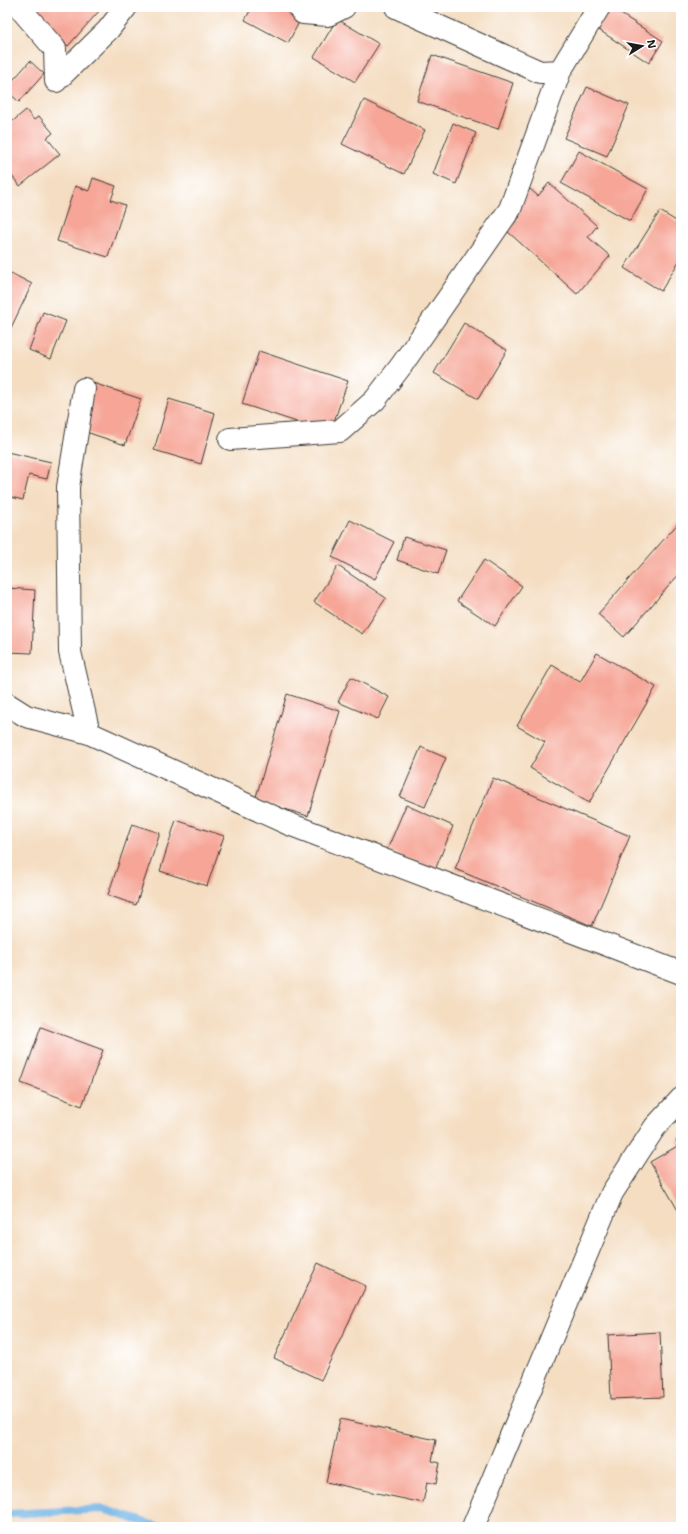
<svg xmlns="http://www.w3.org/2000/svg" width="688" height="1534" font-family="'Shantell Sans',sans-serif">
  <rect width="100%" height="100%" fill="#fff"/>
  <filter id="ink" filterUnits="userSpaceOnUse"><feTurbulence type="fractalNoise" baseFrequency=".025" numOctaves="2"/><feDisplacementMap in="SourceGraphic" scale="8" xChannelSelector="R" yChannelSelector="G"/><feConvolveMatrix kernelMatrix="1 2 1 2 8 2 1 2 1" color-interpolation-filters="sRGB"/></filter>
  <filter id="wash" filterUnits="userSpaceOnUse"><feTurbulence type="fractalNoise" baseFrequency=".012" numOctaves="4" result="noise"/><feDisplacementMap in="SourceGraphic" scale="16" xChannelSelector="R" yChannelSelector="G"/><feGaussianBlur stdDeviation="0.9" result="paint"/><feColorMatrix in="noise" values="0 0 0 0 0 0 0 0 0 0 0 0 0 0 0 0 0 1.4 0 .05"/><feComposite in="paint" operator="in"/></filter>
  <g filter="url(#wash)">
    <rect width="100%" height="100%" fill="#f4ddc1"/>
    <g fill="none" stroke-linecap="round" stroke-linejoin="round">
      <!-- stream -->
      <path stroke="#70b3e5" stroke-width="8" d="M7,1514L103,1509L159,1527"/>
    </g>
    <g id="blocks">
      <!-- building -->
      <path fill="#f6a596" d="M39,7H96L100,10L68,46L33,14Z
        M252,7H319L305,11L288,43L245,20Z
        M610,7L663,41L649,63L596,28Z
        M337,19L379,44L355,82L314,57Z
        M432,55L513,83L498,129L417,101Z
        M30,61L44,74L19,102L7,91V87Z
        M587,87L629,105L607,156L564,138Z
        M364,100L425,130L404,174L342,144Z
        M26,110L34,120L39,116L53,133L47,138L60,154L20,186L7,170V126Z
        M453,123L476,133L456,184L433,174Z
        M579,151L648,189L630,221L561,183Z
        M93,178L116,186L111,200L125,205L108,257L57,241L75,186L89,191Z
        M549,183L597,226L588,237L610,256L577,294L507,231L520,217L512,210L530,189L538,196Z
        M660,211L681,224V258L661,291L624,268Z
        M7,271L32,284L7,336Z
        M43,312L66,321L51,359L29,350Z
        M464,323L507,350L478,399L434,373Z
        M259,351L348,381L330,433L242,404Z
        M90,382L141,399L125,445L74,428Z
        M169,399L215,413L201,464L154,450Z
        M7,452L51,462L47,479L29,475L23,500L7,496Z
        M350,520L394,542L375,579L332,557Z
        M681,520V572L624,637L598,614Z
        M404,537L446,550L438,574L397,560Z
        M484,560L522,586L495,626L457,601Z
        M338,566L386,598L362,634L314,602Z
        M7,588L35,590L32,653L7,652Z
        M597,653L656,687L589,803L530,768L545,742L517,726L552,665L580,682Z
        M351,677L389,697L378,719L338,702Z
        M287,694L340,711L308,816L255,800Z
        M421,747L446,758L425,807L400,797Z
        M493,778L630,836L592,926L455,869Z
        M406,805L453,826L435,870L387,850Z
        M176,820L224,836L207,886L160,871Z
        M132,824L160,833L136,905L108,895Z
        M41,1027L103,1050L82,1106L21,1083Z
        M681,1137V1211L679,1212L650,1162L679,1145L676,1140Z
        M318,1263L366,1286L321,1380L274,1358Z
        M660,1332L663,1397L611,1399L608,1335Z
        M340,1419L436,1440L432,1461L440,1463L436,1484L427,1482L423,1503L326,1482Z"/>
    </g>
  </g>
  <g filter="url(#ink)">
    <use href="#blocks" fill-opacity="0" stroke="#3c3935" stroke-width="1"/>
    <g fill="none" stroke-linecap="round" stroke-linejoin="round">
      <!-- street casing -->
      <g stroke="#3c3935" stroke-width="24">
        <path id="street" d="M19,7L55,49L56,81
          M298,7L303,13L328,15L344,7
          M396,7L540,72L560,71L599,7
          M56,81L108,30L126,7
          M84,389L68,487L70,652L89,733
          M230,439L340,431L375,400L401,366L510,209L560,71
          M7,704L26,716L89,733L289,824L681,973
          M473,1527L612,1193L655,1127L681,1099"/>
      </g>
      <!-- street -->
      <use href="#street" stroke="#fff" stroke-width="22"/>
    </g>
  </g>
  <!-- margin -->
  <rect width="688" height="1534" fill="none" stroke="#fff" stroke-width="24"/>
  <!-- north arrow -->
  <g transform="translate(642 46) rotate(79)" stroke="#ffffff" stroke-width="3" paint-order="stroke">
  <path d="M0-3L7 15L0 10L-7 15Z" fill="#1c1c1c"/>
  <text y="-6" font-size="11" font-weight="bold" text-anchor="middle" fill="#1c1c1c">N</text>
  </g>
</svg>
